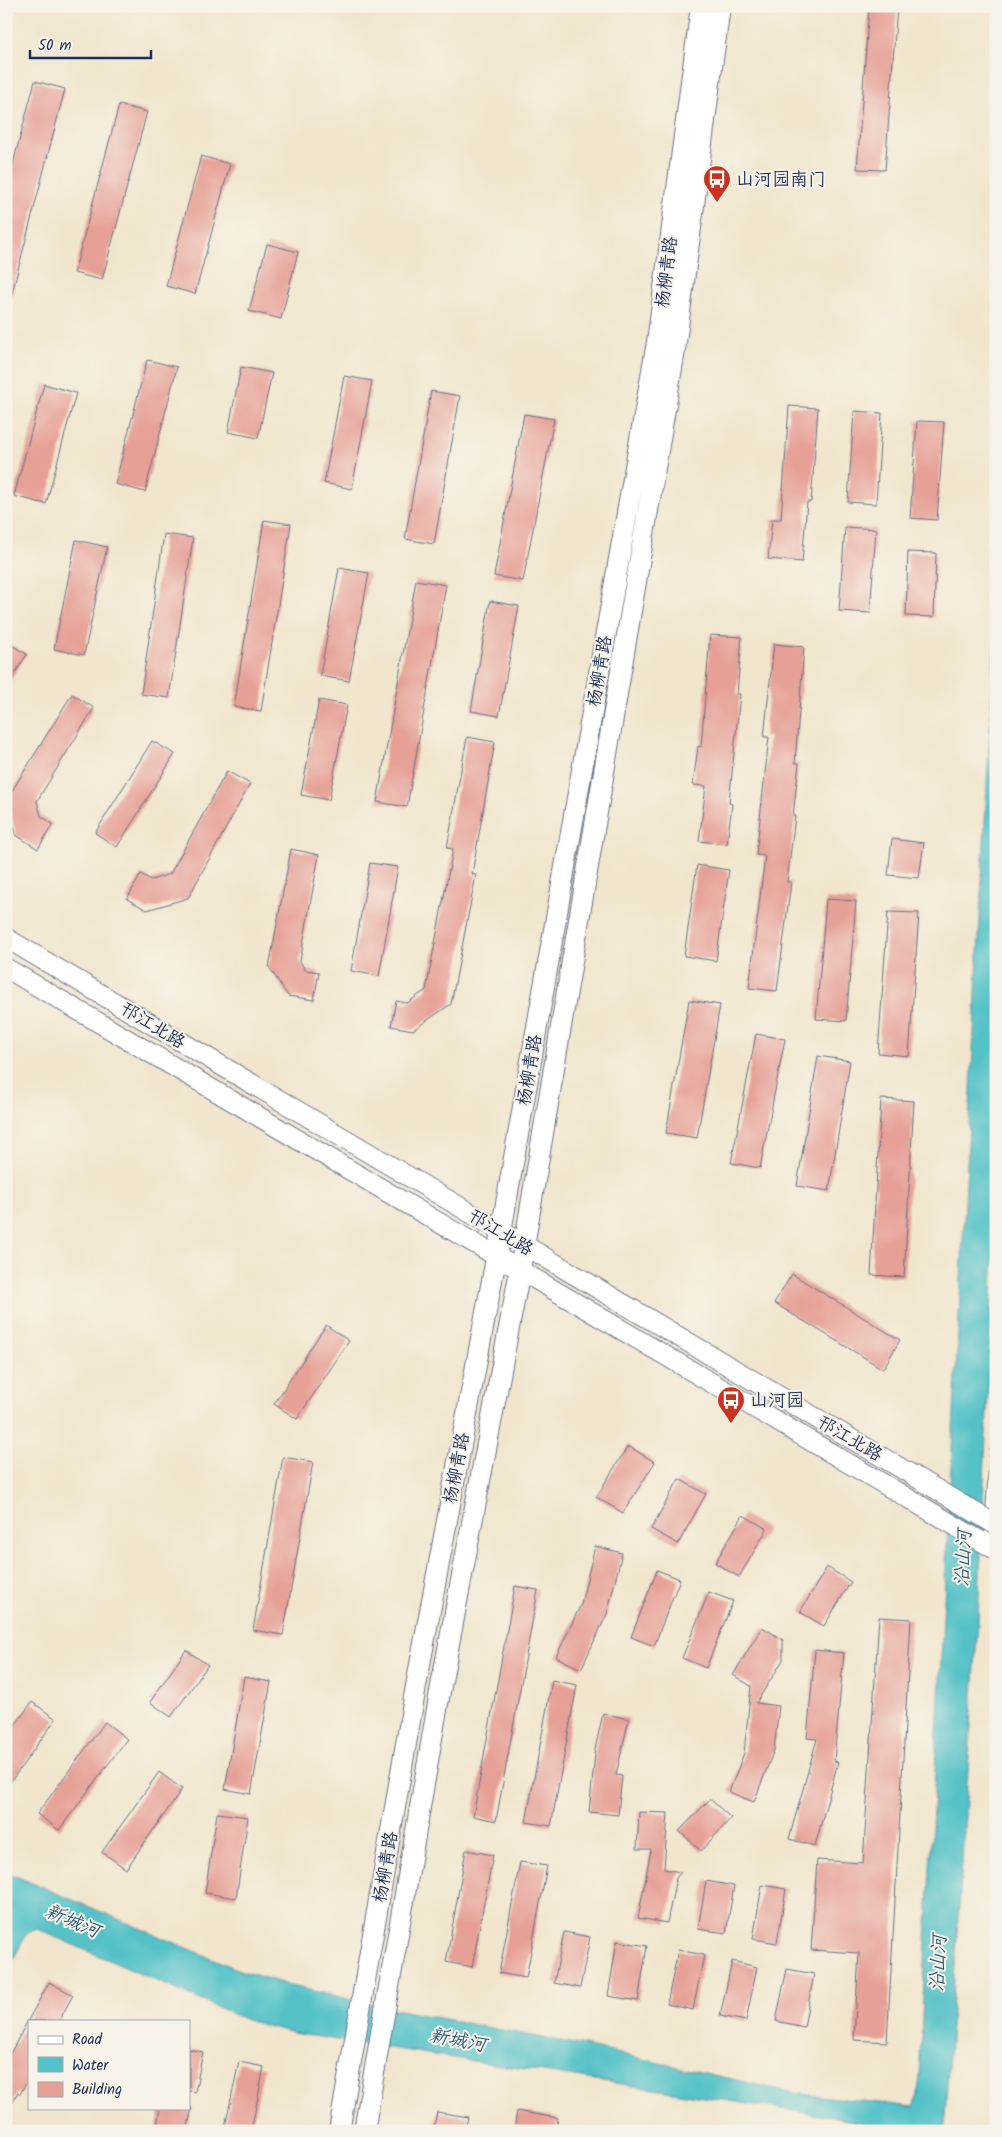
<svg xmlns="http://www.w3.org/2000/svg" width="1002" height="2137" font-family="Kalam,'LXGW WenKai TC',sans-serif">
  <rect width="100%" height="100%" fill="#f7f3e8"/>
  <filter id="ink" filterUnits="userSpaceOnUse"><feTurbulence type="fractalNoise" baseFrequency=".02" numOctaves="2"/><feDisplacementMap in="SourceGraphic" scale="10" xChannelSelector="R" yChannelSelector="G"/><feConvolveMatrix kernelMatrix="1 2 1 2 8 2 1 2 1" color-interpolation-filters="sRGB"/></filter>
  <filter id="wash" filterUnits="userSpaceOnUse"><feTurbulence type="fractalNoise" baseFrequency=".0096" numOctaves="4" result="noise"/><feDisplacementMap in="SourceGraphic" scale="20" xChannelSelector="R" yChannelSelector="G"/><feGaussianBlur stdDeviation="1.12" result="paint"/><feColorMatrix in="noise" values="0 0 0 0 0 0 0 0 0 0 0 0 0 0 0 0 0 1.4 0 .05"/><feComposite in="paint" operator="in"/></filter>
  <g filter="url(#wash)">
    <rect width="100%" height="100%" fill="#f1e6cd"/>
    <!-- water -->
    <path fill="#54c2c8" stroke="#387893" d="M996,613V1200L978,1621L944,2131H902L833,2117L293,2033L249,2021L37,1929L27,1933L6,1973V1872L242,1971L295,1987L419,2014L580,2045L794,2093L913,2107L918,2095Z"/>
    <g id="blocks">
      <!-- building -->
      <path fill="#e6a096" d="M869,6H897L885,170L857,169Z
        M35,81L65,89L11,297H6V190Z
        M119,105L147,112L102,280L74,273Z
        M201,156L230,164L195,294L166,286Z
        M267,244L298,252L281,319L249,311Z
        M147,360L177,367L145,492L115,484Z
        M241,367L272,373L258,438L228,432Z
        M344,376L372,381L352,489L324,483Z
        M44,384L76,393L46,504L14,496Z
        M431,391L460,396L434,544L405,539Z
        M789,406L818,408L811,502H807L802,562L768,559L772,519H781Z
        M854,411L882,413L876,504L848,502Z
        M524,414L554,419L523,581L494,576Z
        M917,421L944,422L937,520L910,518Z
        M264,520L291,524L261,711L234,707Z
        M845,527L876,529L870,613L839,611Z
        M164,534L193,538L169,698L141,694Z
        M76,540L107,547L84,655L54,649Z
        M908,552L936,553L934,617L906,616Z
        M339,568L369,573L349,681L320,676Z
        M416,580L446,585L407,807L377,802Z
        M490,601L519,606L499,716L471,711Z
        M710,635L742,637L737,694H740L729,803L732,804L727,844L699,841L706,786L693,785L698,746L701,747Z
        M6,642L27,654L6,688Z
        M774,644L804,647L795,763H799L793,816H795L787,882H791L777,991L749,988L765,856L756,855L769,737H764Z
        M72,694L94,708L37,801L41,816L53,824L38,849L16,835L7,799Z
        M319,700L347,705L329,800L301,795Z
        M467,737L495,742L472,874L476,875L451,1004L413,1030L391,1026L396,1001L407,1003L426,990L453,849L447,848Z
        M152,741L175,754L117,847L95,833Z
        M227,771L250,784L188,898L147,910L127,899L141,874L151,880L170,874Z
        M892,839L924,843L919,878L888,875Z
        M291,849L319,855L300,961L305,970L319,972L314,1000L288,996L269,967Z
        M370,863L398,867L379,976L351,971Z
        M697,865L729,870L716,961L684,956Z
        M826,899L856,901L846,1021L816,1019Z
        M888,912L919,913L909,1056L878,1053Z
        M689,1000L720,1005L697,1138L666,1133Z
        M756,1034L785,1039L760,1168L731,1163Z
        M818,1056L850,1061L829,1191L797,1186Z
        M881,1099L914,1101L904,1277L871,1275Z
        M792,1274L900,1340L883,1369L774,1303Z
        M326,1325L349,1341L297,1419L274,1404Z
        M628,1446L655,1462L623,1513L596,1497Z
        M283,1457L313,1462L283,1635L253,1630Z
        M679,1479L706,1494L678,1544L651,1529Z
        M743,1515L767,1529L739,1577L715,1563Z
        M595,1546L622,1553L607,1614L581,1669L556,1657L581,1604Z
        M827,1567L851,1582L824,1626L800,1612Z
        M657,1570L680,1579L654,1646L631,1637Z
        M515,1586L538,1590L496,1821L473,1816Z
        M709,1592L733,1601L706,1668L682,1658Z
        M879,1617L911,1619L887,2042L854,2040L859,1953L811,1950L817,1860L863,1863Z
        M762,1627L783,1640V1660L756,1703L779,1706L774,1750L754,1802L729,1792L744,1753L751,1686L733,1675Z
        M186,1650L208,1665L171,1717L150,1702Z
        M815,1650L844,1653L834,1761L838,1762L815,1846L789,1839L817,1739L807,1738Z
        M244,1677L271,1682L251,1794L225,1789Z
        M552,1680L577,1685L551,1826L526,1822Z
        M32,1702L56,1719L6,1788V1737Z
        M603,1713L629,1719L616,1775L622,1776L618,1815L589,1812L595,1754H594Z
        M105,1722L127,1739L59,1830L37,1814Z
        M159,1772L182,1789L126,1869L102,1852Z
        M710,1799L731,1818L701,1851L679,1831Z
        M639,1812L668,1813L664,1869L681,1872L676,1878L667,1923L638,1918L651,1849H637Z
        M217,1813L248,1817L236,1898L205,1893Z
        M466,1850L493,1855L472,1967L446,1962Z
        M520,1862L547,1866L526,1978L499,1973Z
        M706,1881L734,1886L726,1933L698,1929Z
        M762,1885L786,1889L777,1943L753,1939Z
        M564,1932L590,1937L580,1988L554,1983Z
        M617,1941L647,1946L638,2001L608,1996Z
        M678,1950L704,1955L693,2010L667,2004Z
        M732,1961L757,1967L746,2021L720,2016Z
        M787,1969L814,1974L804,2027L776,2021Z
        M49,1982L73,1995L59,2021H29V2078L20,2094L18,2092L6,2113V2061Z
        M189,2049L203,2052L195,2092L189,2091Z
        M239,2062L264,2067L251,2131H224Z
        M160,2108H192L187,2131H156Z
        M517,2111L558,2118L556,2131H514Z
        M437,2112L468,2117L465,2131H433Z"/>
    </g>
  </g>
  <g filter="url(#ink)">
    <use href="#blocks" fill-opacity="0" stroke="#666f85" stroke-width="1"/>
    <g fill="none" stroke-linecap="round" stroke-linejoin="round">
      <!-- minor casing -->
      <g stroke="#666f85" stroke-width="14">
        <path id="minor" d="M990,1547L996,1452"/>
      </g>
      <!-- secondary casing -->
      <g stroke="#666f85" stroke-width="21">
        <path id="secondary" d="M6,938L936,1489
          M6,968L996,1550"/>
      </g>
      <!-- primary casing -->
      <g stroke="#666f85" stroke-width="22">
        <path id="primary" d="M339,2131L416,1686L501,1232L657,342L701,6
          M364,2131L441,1686L520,1270L675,350L720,6"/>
      </g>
      <!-- minor -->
      <use href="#minor" stroke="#fff" stroke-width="12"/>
      <!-- secondary -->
      <use href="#secondary" stroke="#fff" stroke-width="19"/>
      <!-- primary -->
      <use href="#primary" stroke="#fff" stroke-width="20"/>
      <!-- secondary-bridge casing -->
      <g stroke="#666f85" stroke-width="21" stroke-linecap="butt">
        <path id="secondary-bridge" d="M936,1489L996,1525"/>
      </g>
      <!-- secondary-bridge -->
      <use href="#secondary-bridge" stroke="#fff" stroke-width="19"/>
    </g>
  </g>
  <!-- icons -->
  <defs>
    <g id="bus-pin" transform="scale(1.4375)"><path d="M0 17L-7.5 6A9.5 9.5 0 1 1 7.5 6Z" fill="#c8321e" stroke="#f7f3e8"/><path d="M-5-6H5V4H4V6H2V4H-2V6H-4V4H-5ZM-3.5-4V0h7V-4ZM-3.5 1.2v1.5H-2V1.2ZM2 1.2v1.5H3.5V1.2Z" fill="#fff"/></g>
  </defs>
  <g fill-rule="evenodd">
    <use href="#bus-pin" x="717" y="179"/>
    <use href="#bus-pin" x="731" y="1400"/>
  </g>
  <g text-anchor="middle" stroke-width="4" stroke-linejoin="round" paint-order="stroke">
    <!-- poi labels -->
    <g font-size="18" fill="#1b2f5e" stroke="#f7f3e8" text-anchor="start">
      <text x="736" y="185">山河园南门</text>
      <text x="750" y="1406">山河园</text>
    </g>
    <!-- street labels -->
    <g font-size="18" fill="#1b2f5e" stroke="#f7f3e8">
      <text transform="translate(666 272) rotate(-83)" y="6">杨柳青路</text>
      <text transform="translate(599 671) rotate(-80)" y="6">杨柳青路</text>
      <text transform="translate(153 1025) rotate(31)" y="6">邗江北路</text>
      <text transform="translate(529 1070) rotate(-80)" y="6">杨柳青路</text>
      <text transform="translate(501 1232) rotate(31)" y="6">邗江北路</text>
      <text transform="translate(850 1438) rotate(30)" y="6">邗江北路</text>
      <text transform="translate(456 1468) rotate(-79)" y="6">杨柳青路</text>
      <text transform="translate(385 1867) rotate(-80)" y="6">杨柳青路</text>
    </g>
    <!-- water labels -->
    <g font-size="19" font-style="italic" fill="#2c5b7e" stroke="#f7f3e8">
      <text transform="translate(962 1558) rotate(-87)" y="7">沿山河</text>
      <text transform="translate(73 1920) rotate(23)" y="7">新城河</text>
      <text transform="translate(937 1963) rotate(-87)" y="7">沿山河</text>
      <text transform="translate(458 2039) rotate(11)" y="7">新城河</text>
    </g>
  </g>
  <!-- margin -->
  <rect width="1002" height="2137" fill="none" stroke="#f7f3e8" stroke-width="25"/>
  <!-- legend -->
  <rect x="28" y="2020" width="162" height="90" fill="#f7f3e8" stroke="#9fa5b1"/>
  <rect x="38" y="2036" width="25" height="8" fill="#ffffff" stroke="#9fa5b1"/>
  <text x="72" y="2044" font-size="15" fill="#1b2f5e">Road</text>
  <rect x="38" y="2057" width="25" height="15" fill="#54c2c8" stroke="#9fa5b1"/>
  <text x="72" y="2070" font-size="15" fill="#1b2f5e">Water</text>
  <rect x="38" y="2082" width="25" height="15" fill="#e6a096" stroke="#9fa5b1"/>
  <text x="72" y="2094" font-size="15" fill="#1b2f5e">Building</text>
  <!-- scale -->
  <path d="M30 50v8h121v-8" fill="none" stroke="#1b2f5e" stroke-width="2.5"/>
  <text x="38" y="50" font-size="15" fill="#1b2f5e" stroke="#f7f3e8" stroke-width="4" paint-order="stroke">50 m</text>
</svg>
